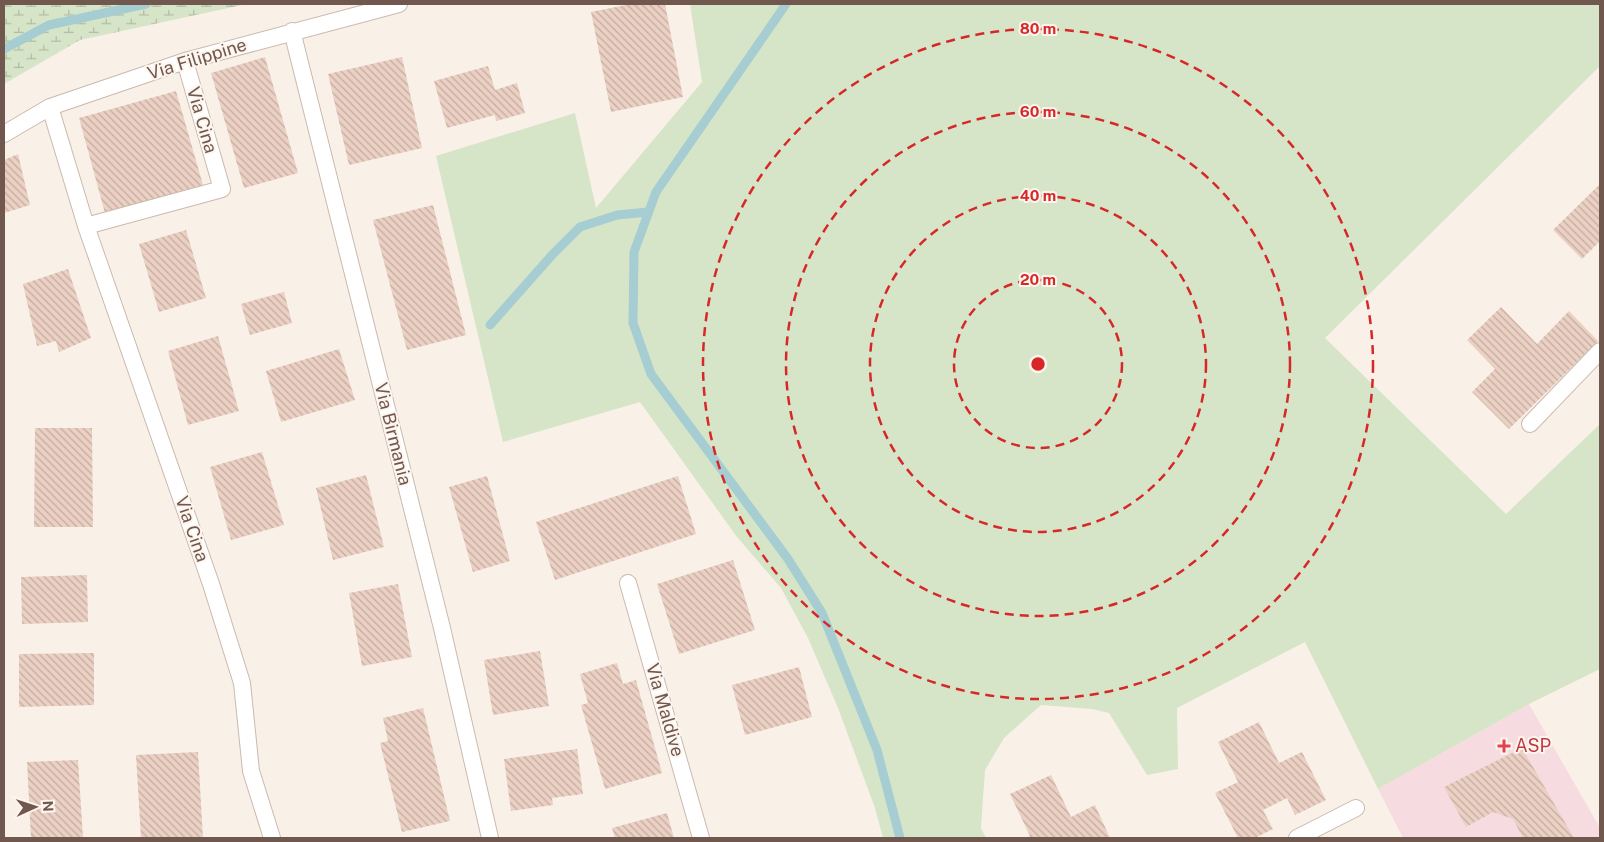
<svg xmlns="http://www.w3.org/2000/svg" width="1604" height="842" font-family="'Public Sans',sans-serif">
  <defs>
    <pattern id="wetland-marsh" width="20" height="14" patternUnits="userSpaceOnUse" patternTransform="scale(1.25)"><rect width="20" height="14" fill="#d6e5c8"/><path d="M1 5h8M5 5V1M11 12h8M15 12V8" fill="none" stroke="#b2bca5"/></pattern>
    <pattern id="building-back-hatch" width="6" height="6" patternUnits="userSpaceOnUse" patternTransform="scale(1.25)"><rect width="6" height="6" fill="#ebd0c3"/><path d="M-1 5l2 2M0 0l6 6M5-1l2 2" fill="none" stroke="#c3aca1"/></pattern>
  </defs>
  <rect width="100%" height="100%" fill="#f9f1e8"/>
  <!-- medical -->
  <path fill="#f6dce1" d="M1529,704L1600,828V838H1403L1378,789Z"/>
  <!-- grass -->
  <path fill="#d6e5c8" d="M690,4H1600V66L1325,338L1506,514L1600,424V669L1529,704L1378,789L1305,642L1177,708L1178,769L1147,775L1109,713L1092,709L1041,705L1004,738L985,770L981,828L986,838H883L875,808L838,708L808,638L781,588L737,537L640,402L503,442L436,156L575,113L596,208L702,82Z"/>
  <!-- wetland -->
  <path fill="url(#wetland-marsh)" d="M4,4H247L80,40L4,84Z"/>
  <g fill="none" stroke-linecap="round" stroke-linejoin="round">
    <!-- stream -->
    <path stroke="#a6cdd1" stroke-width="9" d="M786,4L656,192L634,252L633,323L651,374L788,559L822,613L877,750L900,838
      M4,49L49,25L146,4
      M490,325L552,255L580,227L617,215L648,212"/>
  </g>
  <!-- building -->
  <path fill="url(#building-back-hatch)" d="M631,4H665L683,97L611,112L591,12Z
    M265,57L298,173L244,188L211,73Z
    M402,57L422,148L349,165L328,74Z
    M488,66L495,90L517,83L525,113L496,121L495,115L447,128L434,81Z
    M176,91L203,185L105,213L79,118Z
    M18,154L30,205L4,213V160Z
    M1600,184V241L1582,259L1553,230Z
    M433,205L466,335L407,350L373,220Z
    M186,230L206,298L159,312L139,244Z
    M68,269L91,338L59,352L56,341L37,346L23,284Z
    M284,292L292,323L250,335L241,304Z
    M1501,307L1537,344L1569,311L1598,341L1509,429L1472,392L1495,369L1467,340Z
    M218,336L239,411L188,425L168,351Z
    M339,349L355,400L281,422L266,371Z
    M35,428H92L93,527H34Z
    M262,452L284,525L231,540L210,467Z
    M366,475L384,547L333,560L316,488Z
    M487,476L510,561L473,572L449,487Z
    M678,476L696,534L555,580L536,522Z
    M733,560L755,630L679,654L657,584Z
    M87,575L88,622L22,624L21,577Z
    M398,584L412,657L362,666L349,593Z
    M540,651L549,706L493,715L484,660Z
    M94,653V705L19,707V654Z
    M617,663L623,684L636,680L662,773L605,789L581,705L588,703L580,674Z
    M799,667L812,717L745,735L732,685Z
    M423,708L450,821L402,832L380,743L388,741L383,718Z
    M1259,722L1279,763L1302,752L1326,800L1295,815L1287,798L1263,810L1273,829L1255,838H1238L1215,793L1238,782L1218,742Z
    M1522,748L1574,838H1523L1513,819L1493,812L1466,827L1444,787Z
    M577,749L583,794L552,798L553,805L511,811L504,759Z
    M198,752L203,838H141L136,755Z
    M78,760L83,838H31L27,762Z
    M1051,775L1071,817L1095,805L1110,838H1025L1030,836L1010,794Z
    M667,813L674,838H615L612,828Z"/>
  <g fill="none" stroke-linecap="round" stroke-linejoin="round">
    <!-- service casing -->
    <g stroke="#cab9af" stroke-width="18">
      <path id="service" d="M292,31L442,628L490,838
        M50,107L86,226L211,584L242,683L251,771L272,838
        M4,134L50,107L185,61L399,4
        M86,226L222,189L185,61
        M1530,424L1600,351
        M628,583L701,838
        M1297,838L1356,808"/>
    </g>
    <!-- service -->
    <use href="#service" stroke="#fff" stroke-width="16"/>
  </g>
  <!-- distance rings -->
  <g fill="none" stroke="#d62828" stroke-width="2.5" stroke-dasharray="9 6">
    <circle cx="1038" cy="364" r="84"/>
    <circle cx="1038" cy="364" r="168"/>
    <circle cx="1038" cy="364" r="252"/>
    <circle cx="1038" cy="364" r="335"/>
  </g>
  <!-- markers -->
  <path fill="#e0444e" stroke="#fdf5ee" stroke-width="2" d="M1501.5 738.5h5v5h5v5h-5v5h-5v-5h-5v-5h5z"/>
  <g text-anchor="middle" stroke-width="4" stroke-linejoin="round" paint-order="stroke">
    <!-- street labels -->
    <g font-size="18" fill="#70584f" stroke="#fdf5ee">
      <text transform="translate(197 59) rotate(-17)" y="6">Via Filippine</text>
      <text transform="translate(202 120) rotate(74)" y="6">Via Cina</text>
      <text transform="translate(393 434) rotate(76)" y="6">Via Birmania</text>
      <text transform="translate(192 529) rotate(71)" y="6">Via Cina</text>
      <text transform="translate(665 710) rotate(74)" y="6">Via Maldive</text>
    </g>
    <!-- health labels -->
    <g font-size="18" fill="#be3a42" stroke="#fdf5ee" text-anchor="start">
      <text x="1515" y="752">ASP</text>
    </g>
  </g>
  <circle cx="1038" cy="364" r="8" fill="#d62828" stroke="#fdf5ee" stroke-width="2.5"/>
  <g font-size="15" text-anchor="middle" font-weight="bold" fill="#d62828" stroke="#fdf5ee" stroke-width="4" stroke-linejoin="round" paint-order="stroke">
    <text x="1038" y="34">80 m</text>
    <text x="1038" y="117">60 m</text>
    <text x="1038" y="201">40 m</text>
    <text x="1038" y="285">20 m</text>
  </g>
  <!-- border -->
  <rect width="1604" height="842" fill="none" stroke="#70584f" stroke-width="10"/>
  <!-- north arrow -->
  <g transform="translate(35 807) rotate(87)" stroke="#fdf5ee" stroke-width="4" paint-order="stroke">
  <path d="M0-4L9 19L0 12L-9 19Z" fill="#70584f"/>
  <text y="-8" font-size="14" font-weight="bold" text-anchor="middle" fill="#70584f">N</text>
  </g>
</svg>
